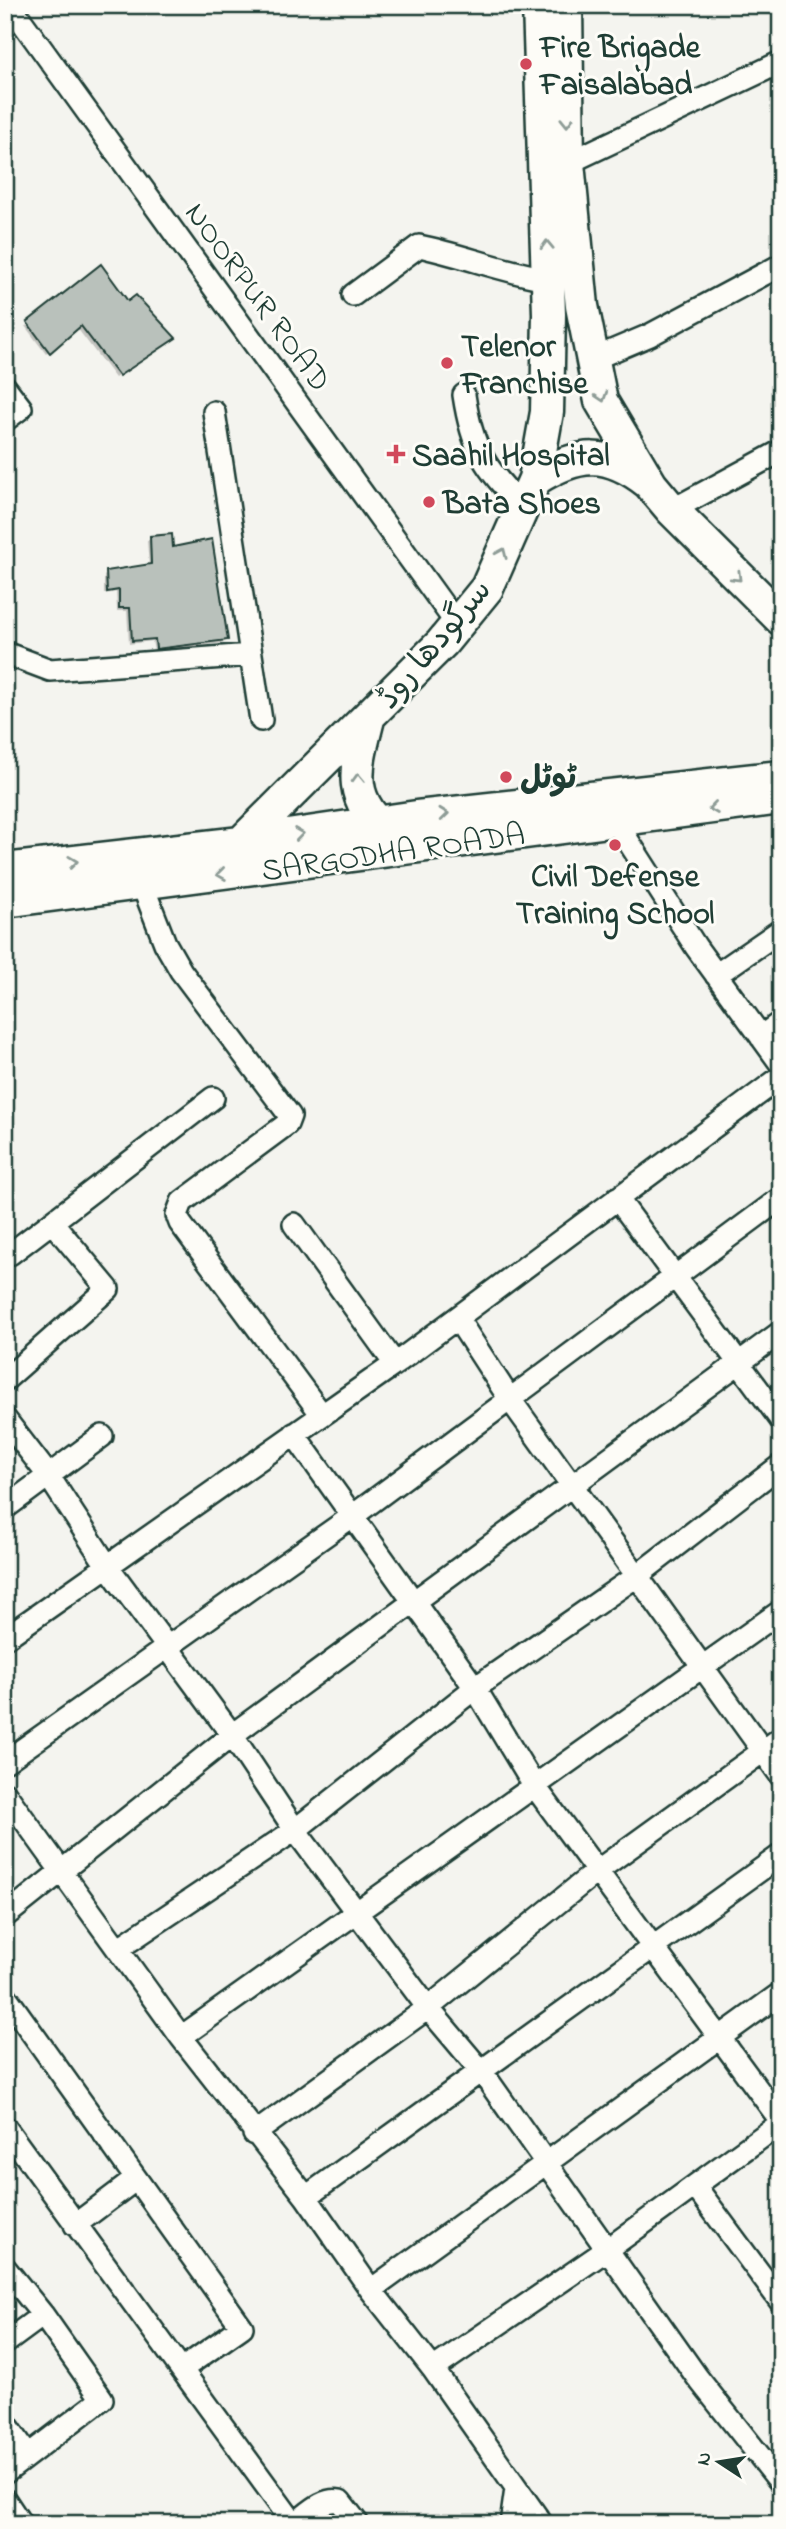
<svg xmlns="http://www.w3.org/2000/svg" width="786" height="2529" font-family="'Indie Flower','Playpen Sans Arabic',sans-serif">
  <rect width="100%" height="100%" fill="#f4f4ef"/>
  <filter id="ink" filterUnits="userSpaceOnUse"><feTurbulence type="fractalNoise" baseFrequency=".0143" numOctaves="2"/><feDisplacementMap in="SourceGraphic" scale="14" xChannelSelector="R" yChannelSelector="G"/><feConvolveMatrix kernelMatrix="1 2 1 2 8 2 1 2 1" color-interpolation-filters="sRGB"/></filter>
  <g filter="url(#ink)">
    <!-- shadow -->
    <path fill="#0003" d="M128,304L171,341L115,378L77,328L46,354L25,326Z
      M151,537L171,550L227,640L223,643L154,651L152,641L129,644L127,611H117L116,592L104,594V576L107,573L149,566L147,541Z"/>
    <!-- building -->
    <path fill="#b9c1bb" stroke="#1f3d34" stroke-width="2" d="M101,264L128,301L136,295L176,338L119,376L81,326L50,353L27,322Z
      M172,534L173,547L212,539L228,640L156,649L155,639L132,641L130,608H119V590L107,592L106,571L151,564L150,536Z"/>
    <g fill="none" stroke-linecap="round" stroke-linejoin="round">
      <!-- minor casing -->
      <g stroke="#1f3d34" stroke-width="26">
        <path id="minor" d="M10,5L456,623
          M568,163L781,62
          M353,295L419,246C463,255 503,272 548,279
          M593,359L650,335L781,265
          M5,387L21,408L5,420
          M464,395C472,448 485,470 523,506
          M214,412L261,720
          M672,510L781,451
          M5,653L50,670L251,655
          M616,822L696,947L781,1064
          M142,884L165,943L181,971L290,1116L287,1124L182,1202L177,1215L180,1223L322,1415
          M716,975L781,930
          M761,1037L781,1022
          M617,1198L781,1420
          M294,1224L395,1364
          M10,1254L52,1222
          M457,1318L509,1398L781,1776
          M5,1380L108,1289L52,1222L213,1098
          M5,1419L48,1475L106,1564L232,1735L295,1830L428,2008L482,2072L697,2377L781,2483
          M294,1434L475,1688L533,1784L781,2121
          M5,1508L102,1436
          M5,1638L395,1364L781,1077
          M5,1762L354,1515L781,1198
          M5,1793L181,2037L306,2197L371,2290L433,2369L542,2524
          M5,1916L232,1735L781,1332
          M119,1948L295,1830L475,1688L638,1575L781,1465
          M5,1995L242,2327L182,2369
          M181,2037L781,1611
          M5,2127L294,2524
          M254,2134L428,2008L597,1871L781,1738
          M695,2186L781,2302
          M306,2197L781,1855
          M75,2225L136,2179
          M5,2268L43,2315L102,2399L5,2473
          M371,2290L781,1993
          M5,2343L43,2315
          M433,2369L608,2249L781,2123
          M5,2422L28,2455
          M5,2500L21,2524
          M294,2524C308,2514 323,2497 340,2501L358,2524
          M511,2524L516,2489"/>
      </g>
      <!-- highway casing -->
      <g stroke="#1f3d34" stroke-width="37">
        <path id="highway" d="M566,5L568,163L582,306L601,401L651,485L672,510L781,619
          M535,479C579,452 607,450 648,482
          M368,719C356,767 345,799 390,833
          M241,843L442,643L487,588L535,479L547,412L549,314L539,5
          M5,870L241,843L417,817L781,777
          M5,901L781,798"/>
      </g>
      <!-- minor -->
      <use href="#minor" stroke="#fdfcf7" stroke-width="21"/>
      <!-- highway -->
      <use href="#highway" stroke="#fdfcf7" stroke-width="32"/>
    </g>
    <!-- one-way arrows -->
    <defs><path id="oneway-chevron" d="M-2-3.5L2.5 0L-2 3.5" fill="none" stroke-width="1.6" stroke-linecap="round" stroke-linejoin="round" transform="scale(1.75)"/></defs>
    <g stroke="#8e9c96">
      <use href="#oneway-chevron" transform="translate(567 122) rotate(89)"/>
      <use href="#oneway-chevron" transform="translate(547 245) rotate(-92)"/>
      <use href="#oneway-chevron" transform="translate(602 397) rotate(72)"/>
      <use href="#oneway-chevron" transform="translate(502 553) rotate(-66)"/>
      <use href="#oneway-chevron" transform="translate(737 577) rotate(45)"/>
      <use href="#oneway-chevron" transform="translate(358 778) rotate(-92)"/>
      <use href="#oneway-chevron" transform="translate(713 808) rotate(172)"/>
      <use href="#oneway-chevron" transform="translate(444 814) rotate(-6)"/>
      <use href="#oneway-chevron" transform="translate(299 834) rotate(-8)"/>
      <use href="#oneway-chevron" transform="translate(73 862) rotate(-7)"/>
      <use href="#oneway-chevron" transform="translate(221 874) rotate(172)"/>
    </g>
  </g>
  <!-- markers -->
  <g fill="#d1495b" stroke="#fdfcf7" stroke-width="2.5">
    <circle cx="526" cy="64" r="7"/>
    <circle cx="447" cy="363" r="7"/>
    <path d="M392.5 443.5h7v7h7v7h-7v7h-7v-7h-7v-7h7z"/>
    <circle cx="429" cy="502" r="7"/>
    <circle cx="506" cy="777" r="7"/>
    <circle cx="615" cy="845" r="7"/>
  </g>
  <g text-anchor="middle" stroke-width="6" stroke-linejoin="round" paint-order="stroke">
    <!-- poi labels -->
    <g font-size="32" font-weight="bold" fill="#1f3d34" stroke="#fdfcf7" text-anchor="start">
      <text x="540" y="57">Fire Brigade<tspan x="540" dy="37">Faisalabad</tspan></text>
      <text x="461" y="356">Telenor<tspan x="461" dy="37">Franchise</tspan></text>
      <text x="412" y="465">Saahil Hospital</text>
      <text x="443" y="513">Bata Shoes</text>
      <text x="520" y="788">ٹوٹل</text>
      <text x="615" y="886" text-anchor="middle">Civil Defense<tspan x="615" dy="37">Training School</tspan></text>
    </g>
    <!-- street labels -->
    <g font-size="32" fill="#1f3d34" stroke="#fdfcf7">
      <text transform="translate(259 296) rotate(54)" y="11">NOORPUR ROAD</text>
      <text transform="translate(433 643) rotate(-50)" y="11">سرگودھا روڈ</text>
      <text transform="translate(393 851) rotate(-8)" y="11">SARGODHA ROADA</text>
    </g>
  </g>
  <!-- margin -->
  <rect width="786" height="2529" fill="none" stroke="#fdfcf7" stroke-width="28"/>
  <rect x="14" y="14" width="758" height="2501" fill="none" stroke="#1f3d34" stroke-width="2.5" filter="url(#ink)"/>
  <!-- north arrow -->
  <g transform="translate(719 2462) rotate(282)" stroke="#fdfcf7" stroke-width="5" paint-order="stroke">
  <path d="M0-5L12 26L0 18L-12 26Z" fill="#1f3d34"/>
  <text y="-10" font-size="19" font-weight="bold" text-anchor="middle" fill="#1f3d34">N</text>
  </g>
</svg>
